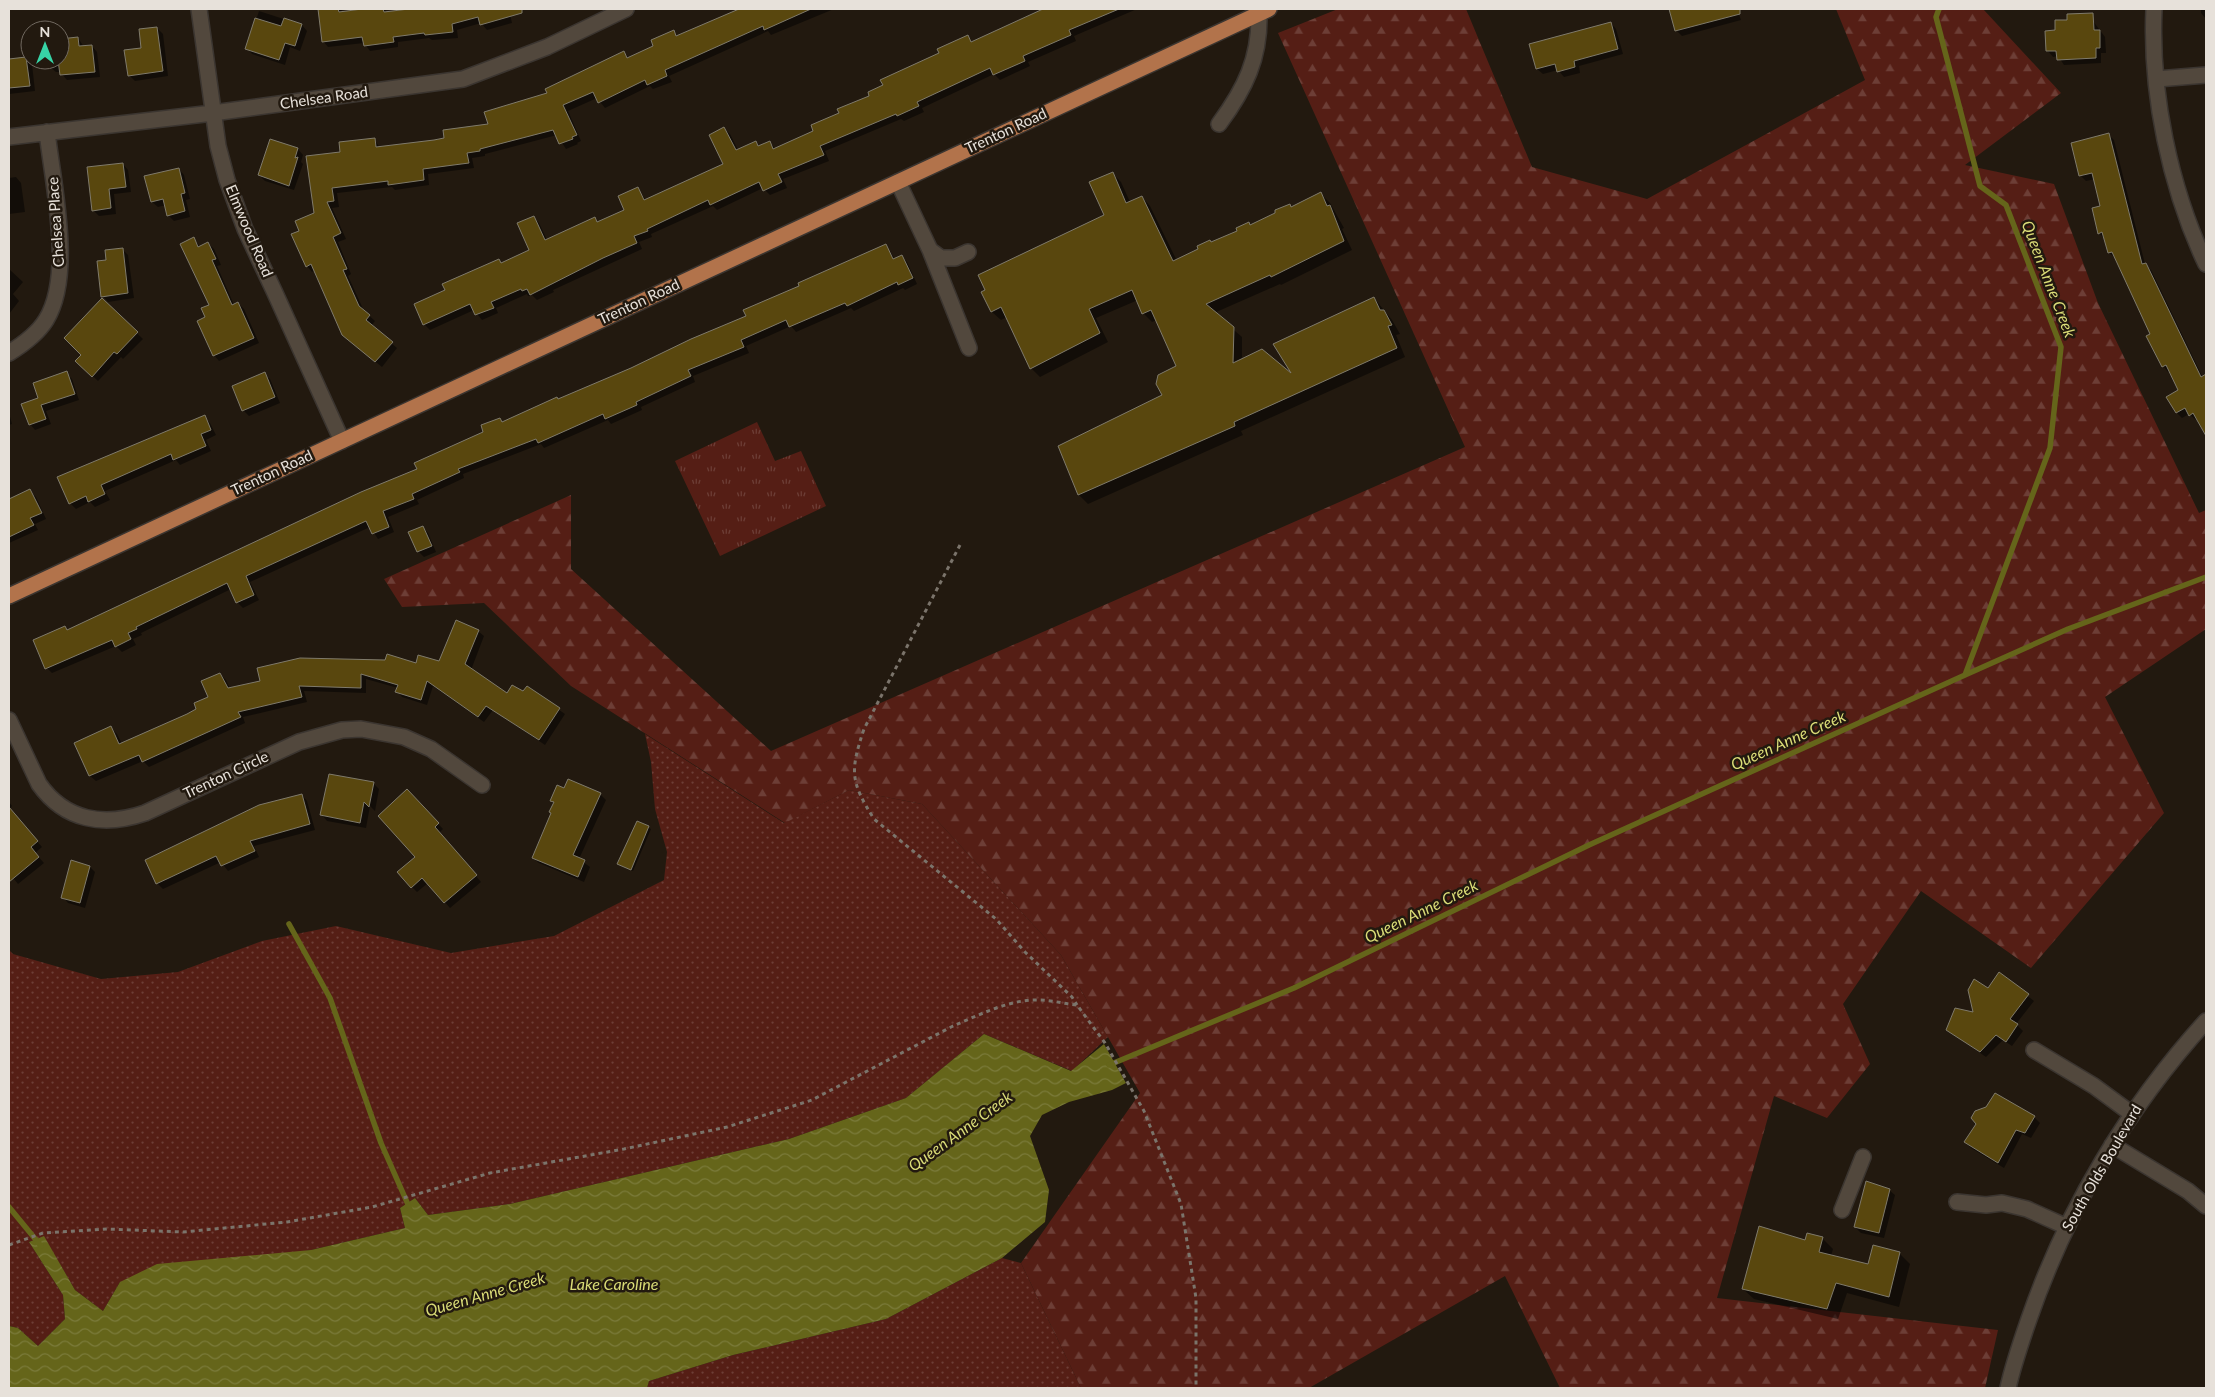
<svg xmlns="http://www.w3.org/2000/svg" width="2215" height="1397" font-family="Lato,sans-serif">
  <defs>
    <pattern id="grass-dots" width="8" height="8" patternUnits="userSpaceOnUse" patternTransform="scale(1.25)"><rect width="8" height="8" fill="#551e15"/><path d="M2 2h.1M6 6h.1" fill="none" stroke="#6d3e36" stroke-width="1.8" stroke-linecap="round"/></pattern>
    <pattern id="forest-firs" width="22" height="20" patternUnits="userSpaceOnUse" patternTransform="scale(1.25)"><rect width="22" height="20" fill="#551e15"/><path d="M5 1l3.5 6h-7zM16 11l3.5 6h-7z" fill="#6d3e36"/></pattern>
    <pattern id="park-tufts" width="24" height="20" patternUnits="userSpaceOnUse" patternTransform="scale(1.25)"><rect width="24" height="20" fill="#551e15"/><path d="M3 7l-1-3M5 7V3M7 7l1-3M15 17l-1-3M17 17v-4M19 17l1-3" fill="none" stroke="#6d3e36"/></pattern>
    <pattern id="water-waves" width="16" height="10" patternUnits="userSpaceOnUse" patternTransform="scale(1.25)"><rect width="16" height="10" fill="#65651a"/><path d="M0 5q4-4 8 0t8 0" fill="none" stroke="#7b7b3b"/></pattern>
  </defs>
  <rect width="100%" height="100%" fill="#22190f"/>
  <!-- grass -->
  <path fill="url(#grass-dots)" d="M645,734L784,823L849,790L922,804L1061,955L1108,1037L1072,1071L984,1034L906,1098L789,1139L510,1204L428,1215L415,1198L400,1208L405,1228L311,1250L120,1282L103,1311L75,1290L44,1237L29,1242L63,1295L65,1319L38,1346L18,1328L9,1326V950L13,954L101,979L178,972L262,941L336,926L451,953L554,936L664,880L667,852L655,809L651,762Z
    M1002,1258L1021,1263L1081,1388H647L649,1381L733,1355L886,1319Z"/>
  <!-- forest -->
  <path fill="url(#forest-firs)" d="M1338,9H1466L1532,167L1647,199L1865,80L1836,9H1983L2061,93L1965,165L2054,184L2098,303L2199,513L2206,510V629L2105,697L2164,813L2031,968L1921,891L1843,1004L1870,1064L1827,1118L1774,1096L1717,1298L1998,1330L1985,1388H1560L1505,1276L1309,1388H1081L1021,1263L1140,1093L1061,955L922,804L849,790L785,823L571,686L484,603L402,607L384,579L571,495V569L771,751L1465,447L1278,33Z"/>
  <!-- park -->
  <path fill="url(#park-tufts)" d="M757,422L775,461L801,451L826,506L720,556L675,461Z"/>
  <!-- water -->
  <path fill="url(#water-waves)" d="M984,1034L1071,1071L1104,1044L1126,1083L1112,1090L1069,1102L1042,1115L1030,1136L1049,1190L1045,1222L1002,1258L886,1319L733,1355L649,1381L647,1388H9V1326L18,1328L38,1346L65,1319L63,1295L29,1242L44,1236L75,1290L103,1311L120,1282L157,1264L311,1250L405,1228L400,1208L415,1198L428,1215L510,1204L789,1139L906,1098Z"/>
  <!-- shadow -->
  <path fill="#0007" d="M319,9H341L343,13L384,9L388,13L414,9H521L510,14L512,23L487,30L481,23L457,30L458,38L432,40L429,38L398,42V47L370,51L364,43L328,47L323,41Z
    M741,9H834L771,35L768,31L751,39L669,76L672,82L653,89L650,86L605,108L597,98L568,111L581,141L577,143L578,144L566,149L557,135L485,154V156L472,158L474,168L428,174L429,185L395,190L392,187L337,193L339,207L332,208L346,239L338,242L351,274L348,276L364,311L375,321L371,326L397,348L382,367L350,341L315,270L312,272L307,266L301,231L316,214L341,153L374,139L380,148L434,141L489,125L624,53L629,58L655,47L673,32L679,37Z
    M1043,9H1137L1074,36L1076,41L1028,62L1030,66L1000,80L994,74L922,108L924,112L904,121L901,119L825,151L829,161L783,179L787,188L770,195L763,188L717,210L713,206L651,234L652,237L639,242L642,249L553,290L554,292L537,300L532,295L528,296L527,294L496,308L498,313L482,320L474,310L430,330L424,324L447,291L499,261L502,264L531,251L533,217L539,223L547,240L594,218L598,222L625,211L637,189L646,200L725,164L724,129L730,134L738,150L756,142L760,147L770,143L776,149L815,132L884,85L967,37L973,43Z
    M1670,9H1737L1741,20L1682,36L1676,30Z
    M2201,9H2206V19L2201,13Z
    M259,11L302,25L307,31L300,51L290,47L285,65L252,54L247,48Z
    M2093,21L2105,37L2106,53H2101V63L2064,65L2058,56L2053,57L2048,51L2057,32Z
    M1611,23L1616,29L1623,54L1579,66L1580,73L1564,77L1558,70L1543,74L1537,69L1531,44Z
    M157,28L163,34L168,76L135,81L129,75L142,49L140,30Z
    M78,38L84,47L92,46L97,52L100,77L67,80L60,72H56L50,67L49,60H60V40Z
    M26,59L32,64L35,91L9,94V60Z
    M2109,135L2114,140L2145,264L2151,270L2203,378L2206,380V432L2198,419L2196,420L2189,414L2182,418L2177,413L2180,390L2170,371L2168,372L2163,366L2152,334L2116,258L2109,253L2105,239L2099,233L2102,207L2095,179L2086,181L2081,176L2072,144Z
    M298,149L303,155L301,162L303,164L294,190L265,181L259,175Z
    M123,164L128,170L131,192L114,194L116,214L99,216L93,210Z
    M179,169L184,175L190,199L186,200L190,217L174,221L168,215L166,205L158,207L152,202Z
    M1112,173L1121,182L1130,202L1142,197L1150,206L1177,261L1239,232L1249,224L1251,226L1290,205L1292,208L1321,194L1330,203L1344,228L1342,229L1352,250L1281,285L1280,284L1214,313L1242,337V360L1295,377L1374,298L1392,320L1400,334L1396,335L1405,357L1241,431L1243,435L1088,504L1079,495L1059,446L1164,396L1177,366L1157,320L1152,322L1144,314L1138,300L1096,318L1108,342L1040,377L1031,368L1007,317L1001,320L992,312L983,292L1106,215Z
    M16,177L21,183L25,212L9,214V178Z
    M194,239L200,247L208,243L214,249L221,265L217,266L234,305L238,303L244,309L259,343L219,361L214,355L207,317L210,306Z
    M886,246L895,259L902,256L907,262L917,284L905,290L903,288L854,311L851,308L796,332L791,326L746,346L749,353L693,376L695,382L641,407L642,410L611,424L608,420L544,448L541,444L463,474L464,478L417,500L419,504L388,517L394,532L378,539L370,527L250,582L259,600L243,608L237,602L231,589L141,633L142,635L133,639L136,645L122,652L116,646L52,673L47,668L65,628L68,631L418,470L485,432L500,420L503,423L559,400L747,317L800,286Z
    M122,249L128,255L134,298L108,302L103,296L107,261Z
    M9,269L23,282L13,294L19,301L9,314Z
    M102,300L143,339L123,359L121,357L98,381L77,361L83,355Z
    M66,373L72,379L79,400L46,411L51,424L35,430L30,424L40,398Z
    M264,374L270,379L280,403L249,416L243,410Z
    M9,413L12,424L9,425Z
    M204,417L210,423L216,435L206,440L211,451L180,465L176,460L105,491L110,500L95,507L90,502L76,509L70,503Z
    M30,491L36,497L46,519L35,524L38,530L9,543V501Z
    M422,527L428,533L436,552L424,557L418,551Z
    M478,631L484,636L471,670L507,695L524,693L527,688L565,714L545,745L493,710L484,722L433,686L427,705L402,697L397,691L398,688L366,679V693L304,691L307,702L243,717L245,723L149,767L143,761L96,781L90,776L76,744L111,728L117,734L122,744L198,710L210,697L220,674L226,680L230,689L440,663Z
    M374,784L379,789L375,811L370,806L366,828L327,821L322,815Z
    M565,790L600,794L606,800L579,859L590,867L584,882L539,863L533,858L552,813L555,803L552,800Z
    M407,791L443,829L439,833L481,882L450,908L428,883L417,892L412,887L417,857Z
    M302,795L307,801L315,830L254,846L259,857L228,871L221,862L163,889L157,883Z
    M9,802L12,806L9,809L42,847L35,853L44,863L18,884L9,873Z
    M638,822L651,829L633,871L619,864Z
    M90,867L95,872L85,908L68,903L63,897Z
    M2000,974L2034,1001L2016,1024L2023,1031L2012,1046L2003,1040L1986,1057L1947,1030L1975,1014Z
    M1996,1095L2034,1117L2040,1123L2031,1138L2022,1134L2004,1168L1971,1148L1965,1142Z
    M1889,1190L1895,1195L1884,1238L1861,1233L1855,1227Z
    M1822,1238L1833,1249L1831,1256L1869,1266L1899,1253L1910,1264L1899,1307L1847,1293L1838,1319L1754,1299L1743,1289L1805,1241Z"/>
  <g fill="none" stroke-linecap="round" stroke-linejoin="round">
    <!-- stream -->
    <path stroke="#65651a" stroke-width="5.5" d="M1965,675L2068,629L2206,577
      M289,924L330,998L381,1143L410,1209
      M1109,1065L1294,988L1589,845L1965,675L2050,448L2061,347L2006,205L1980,186L1936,17L1939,9
      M9,1207L41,1246"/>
  </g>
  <!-- building -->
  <path fill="#59470e" stroke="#7f7a6b" d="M318,9H338L339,12L362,9H383L384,12L409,9H522V13L480,25L478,17L452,24L453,32L425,35L424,33L393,37L394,42L364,46L362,37L322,42Z
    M739,9H811L764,30L763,26L665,70L667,76L647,85L645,80L598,103L593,92L563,105L577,135L572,137L573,139L559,144L553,130L480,149V151L467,153L469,163L423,169L424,180L388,185V181L332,188L334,201L327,202L341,233L333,237L347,269L343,270L359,306L370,315L366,320L393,342L375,362L342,335L311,264L306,267L291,234L299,231L295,221L314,213L306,156L340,152L339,142L375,138L376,147L434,140L444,138L443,130L488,124L484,112L547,93L545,89L624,51L627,58L653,46L651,40L674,30L676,36Z
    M1043,9H1119L1069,30L1071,35L1023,56L1025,61L993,75L990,68L917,102L919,106L897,116L896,114L820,146L824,155L778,174L782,182L763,191L759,182L710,205L708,200L647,229L648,231L634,236L637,243L603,258L530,295L527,289L522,291L521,289L491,302L494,308L475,315L470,304L423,325L414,304L445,290L442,284L499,259L501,263L529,250L517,223L534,216L545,240L595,217L597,222L624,210L618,196L638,187L644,200L723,164L709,135L724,127L736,150L756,141L758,146L770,141L773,149L813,131L811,125L839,113L837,109L869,96L868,92L883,85L880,80L939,53L937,49L968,35L971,42Z
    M1669,9H1740V14L1675,31Z
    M2093,13L2094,30H2100V48H2096V58L2057,60L2056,51H2046L2045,31L2055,30V20H2067V14Z
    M255,18L281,26L284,18L302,24L295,46L285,43L279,60L245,49Z
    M1611,22L1618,49L1574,61L1575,67L1557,72L1555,64L1536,69L1529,44Z
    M157,27L163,71L128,76L124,50L141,48L139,29Z
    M78,37L79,46L92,45L95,72L60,75L58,60H60V39Z
    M26,57L30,86L9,88V59Z
    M2109,133L2142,264L2146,263L2201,377L2206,374V436L2193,413L2189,416L2185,408L2176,413L2166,397L2178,390L2166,365L2162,367L2146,336L2150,334L2112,252L2108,253L2102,232L2098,234L2092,208L2100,206L2092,173L2079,176L2071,143Z
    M270,139L298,148L295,158L298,157L289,186L258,175Z
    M123,163L126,187L109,189L111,208L92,211L87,167Z
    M179,168L185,193L181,194L185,211L167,216L163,199L151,202L144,176Z
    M1113,172L1126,203L1142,196L1173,261L1198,249L1197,246L1210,240L1211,242L1237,231L1236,228L1249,222L1250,225L1275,213V210L1290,204L1291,207L1321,192L1327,206L1330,205L1344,241L1271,277L1270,275L1206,304L1234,327L1233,363L1262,349L1291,373L1273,344L1374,297L1380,310H1384L1392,325L1388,326L1397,348L1234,422L1235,426L1078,495L1058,446L1162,395L1156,384L1158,375L1176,366L1151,310L1142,314L1132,290L1089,309L1100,333L1030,369L1001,307L991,312L981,292L985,290L978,275L1104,215L1089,182Z
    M194,237L198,247L208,242L216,259L212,260L232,305L238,302L254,338L213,356L197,321L205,317L201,308L209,305L180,244Z
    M886,244L893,259L902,255L913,278L898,285L897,282L847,306L845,303L789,327L786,320L741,340L744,347L688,370L691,376L636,402L637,405L605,419L603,414L538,443L536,439L458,469L460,472L412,494L414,499L383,511L389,527L372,534L366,521L246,576L254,595L236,603L227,583L136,627L137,629L128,633L131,639L115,647L112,640L45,669L33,640L65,626L67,630L361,492L417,469L414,463L483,432L481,425L500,418L502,422L557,397L558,399L631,368L691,339L746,316L743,310L799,286L798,283Z
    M123,248L128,293L101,297L97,261L106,260L105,250Z
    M102,298L138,332L117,354L114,352L92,377L75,361L81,355L64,338Z
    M67,371L75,394L41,405L46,419L29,425L21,404L38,398L33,383Z
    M265,372L275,397L242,411L232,386Z
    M205,415L211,430L201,434L206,446L173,460L171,454L101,485L105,494L88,502L86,496L69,504L57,477Z
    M30,489L42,513L30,518L34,525L9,537V499Z
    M423,526L432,546L417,552L408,532Z
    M456,620L479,630L465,664L507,693L512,685L523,691L527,686L560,708L539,740L486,706L478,717L427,681L421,700L395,692L398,685L361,674V688L299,686L302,697L238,712L241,717L142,762L139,755L89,776L74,743L111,726L119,744L187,714L196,709L194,703L208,697L201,681L220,673L228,688L260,681L257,668L300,658L385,660L387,654L416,663L418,655L439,661Z
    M329,774L374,782L369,807L364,802L360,823L320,815Z
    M568,779L601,793L573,855L585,860L578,877L532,858L551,813L549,812L554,802L550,801L557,785L564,788Z
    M407,789L439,823L435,827L477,875L444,903L422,878L411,888L397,872L415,857L378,816Z
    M302,794L310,824L250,841L255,851L221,866L216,856L156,884L145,860L259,805Z
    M9,807L38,841L31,847L39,857L9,882Z
    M637,821L649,826L631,870L617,864Z
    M71,860L90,866L80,903L61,898Z
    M1999,972L2029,994L2010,1019L2018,1024L2006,1042L1996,1035L1980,1052L1946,1030L1955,1008L1973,1012L1968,990L1974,979L1988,988Z
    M1995,1093L2035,1116L2025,1133L2016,1130L1998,1163L1964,1142L1976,1124L1971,1118L1975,1111L1986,1107Z
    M1866,1181L1890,1189L1879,1233L1854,1227Z
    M1759,1226L1805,1240L1807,1233L1823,1237L1819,1252L1868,1264L1873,1245L1900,1252L1889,1297L1836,1283L1827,1309L1742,1289Z"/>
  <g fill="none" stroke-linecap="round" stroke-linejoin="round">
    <!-- minor casing -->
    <g stroke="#3b3530" stroke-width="18">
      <path id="minor" d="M199,9L218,146L227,180L245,229L275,293L342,441
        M2154,9C2150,93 2170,188 2206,264
        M2157,79L2206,75
        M1219,124C1245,89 1260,58 1259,14
        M9,137L213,113L463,79L547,47L626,9
        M898,182L930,250L941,258H955L968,252
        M930,250L969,348
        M9,353C22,345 38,333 46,320C74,275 53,184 47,132
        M9,720L39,784C65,821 104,827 145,813L299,742L342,730L361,729L404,737L431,749L482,785
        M2034,1050L2094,1086L2132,1114
        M2112,1145L2188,1191L2206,1206
        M1957,1202L1986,1205L2002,1203L2027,1209L2067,1227
        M1842,1210L1863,1157
        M2008,1388C2013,1365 2021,1342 2029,1319C2067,1209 2128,1107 2206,1021"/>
    </g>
    <!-- major casing -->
    <g stroke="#3b3530" stroke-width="18">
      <path id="major" d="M9,596L1269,9"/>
    </g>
    <!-- path -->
    <path stroke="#7b746b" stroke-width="3" stroke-dasharray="4 4" stroke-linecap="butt" d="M960,545L864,729C850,771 850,781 874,819L996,919L1025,952L1072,997L1077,1005
      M9,1245L43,1233L107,1229L183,1232L287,1222L372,1207L490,1173L624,1149L727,1127L812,1100L953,1026C979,1015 1010,999 1039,1000C1052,1000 1064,1004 1077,1005L1105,1043L1144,1111L1181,1204L1196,1298V1388"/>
    <!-- minor -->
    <use href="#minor" stroke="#52483d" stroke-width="15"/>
    <!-- major -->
    <use href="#major" stroke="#b2734b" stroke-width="15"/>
  </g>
  <g text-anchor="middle" stroke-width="5" stroke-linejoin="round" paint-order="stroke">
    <!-- street labels -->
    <g font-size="15" fill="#e7e1da" stroke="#22190f">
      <text transform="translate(324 98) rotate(-8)" y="5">Chelsea Road</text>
      <text transform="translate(1006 131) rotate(-25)" y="5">Trenton Road</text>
      <text transform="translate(56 222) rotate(-94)" y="5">Chelsea Place</text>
      <text transform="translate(249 231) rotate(67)" y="5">Elmwood Road</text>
      <text transform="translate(639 302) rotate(-25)" y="5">Trenton Road</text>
      <text transform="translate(272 473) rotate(-25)" y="5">Trenton Road</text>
      <text transform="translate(226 775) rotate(-25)" y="5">Trenton Circle</text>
      <text transform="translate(2102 1168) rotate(-60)" y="5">South Olds Boulevard</text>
    </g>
    <!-- water labels -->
    <g font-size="16" font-style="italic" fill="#dadc77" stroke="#22190f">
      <text transform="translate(2049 279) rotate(69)" y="6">Queen Anne Creek</text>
      <text transform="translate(1788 740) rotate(-24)" y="6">Queen Anne Creek</text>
      <text transform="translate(1421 911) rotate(-26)" y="6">Queen Anne Creek</text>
      <text transform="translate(960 1131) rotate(-36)" y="6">Queen Anne Creek</text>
      <text x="614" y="1290">Lake Caroline</text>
      <text transform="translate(485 1294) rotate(-16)" y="6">Queen Anne Creek</text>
    </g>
  </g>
  <!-- border -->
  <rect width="2215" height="1397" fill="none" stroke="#e7e1da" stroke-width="20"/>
  <!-- north arrow -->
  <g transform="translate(45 45)"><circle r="24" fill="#22190f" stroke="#716960"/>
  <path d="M0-4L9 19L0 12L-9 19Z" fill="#37d4a6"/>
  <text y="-8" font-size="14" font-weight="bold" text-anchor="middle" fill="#e7e1da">N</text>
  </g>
</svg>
